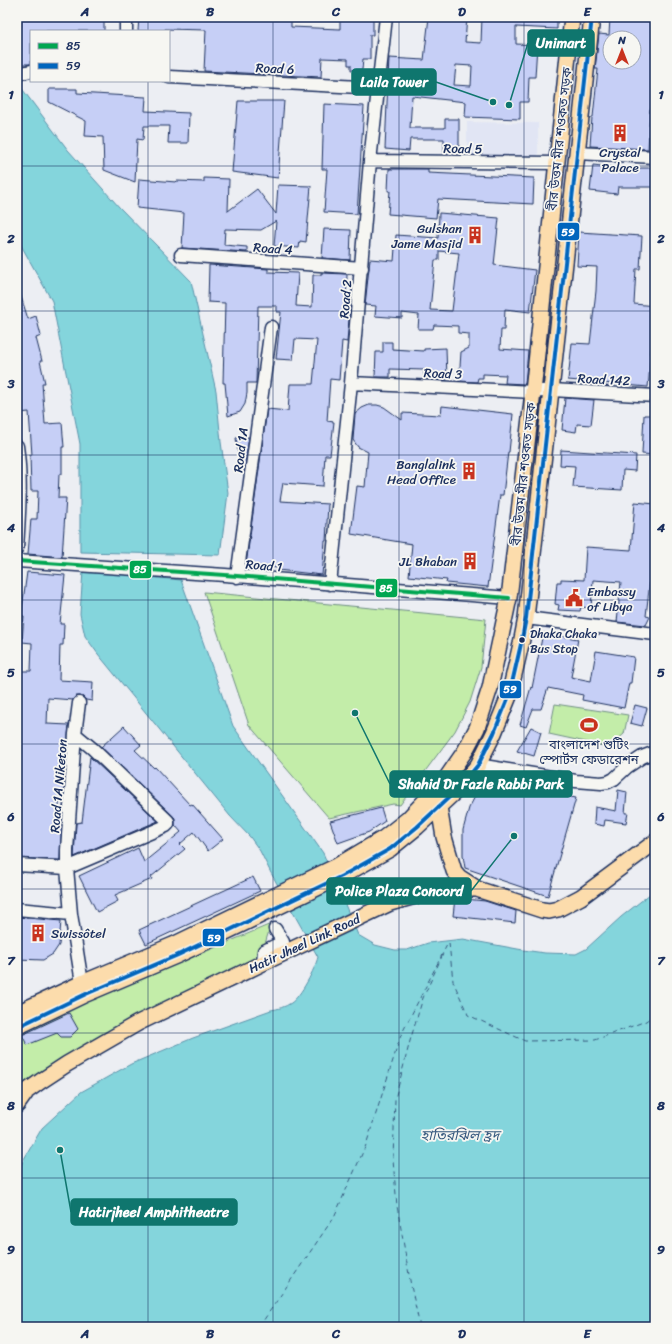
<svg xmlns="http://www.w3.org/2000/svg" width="672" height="1344" font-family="Sriracha,'Noto Sans Bengali',sans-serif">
  <rect width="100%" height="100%" fill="#eceef3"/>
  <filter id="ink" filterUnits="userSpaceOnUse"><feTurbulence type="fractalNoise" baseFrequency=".025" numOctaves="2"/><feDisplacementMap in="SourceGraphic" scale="8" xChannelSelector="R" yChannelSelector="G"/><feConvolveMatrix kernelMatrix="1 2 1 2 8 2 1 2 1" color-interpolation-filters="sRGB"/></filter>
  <g filter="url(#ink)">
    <!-- built -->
    <path fill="#e1e5f4" d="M467,122L538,123V158L467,157Z"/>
    <!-- green -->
    <path fill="#c3eda9" stroke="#6f8e84" d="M204,592L486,619L481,667L470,702L455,731L400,805L393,804L329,818L249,725Z
      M555,704L628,715L624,734L609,747L549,734Z
      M271,924L261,957L17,1088V1031Z"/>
    <!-- water -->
    <path fill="#84d5dc" stroke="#5a93aa" d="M17,84L23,90L68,150L120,208L191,281L216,391L221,442L228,493L220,555L80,552V444L52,301L17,238Z
      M83,571L181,580L233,726L323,853L358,935L375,945L395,950H407L428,943L463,939L523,950L545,953L576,954L586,949L621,917L655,890V1327H17V1174L24,1159L42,1128L81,1092L131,1064L193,1038L271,1010C278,1009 285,1007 291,1003C301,996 315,969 318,957L271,873L260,851L250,837L230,816L98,654L85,636L80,614Z"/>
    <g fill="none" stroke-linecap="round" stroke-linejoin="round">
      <!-- ferry -->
      <path stroke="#35587e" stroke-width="1" stroke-dasharray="5 4" stroke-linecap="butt" d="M449,943L453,981L468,1015L525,1041L595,1040L646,1021L655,1014
        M259,1327L334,1217L366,1145L401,1035L448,943
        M420,1327L411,1286L397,1206L393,1160L395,1099L410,1041L423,998L443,954"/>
    </g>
    <!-- building -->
    <path fill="#c6cff6" stroke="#1b2f5e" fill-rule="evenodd" d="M21,17H104V31H31V64H17V27H21Z
      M139,17H291V27L340,29V17H373V35H370V59H363L362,70H351V65H348V59L322,58L321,77L204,71L206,30L165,29V31H138Z
      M429,17H467L465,42L481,43L482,17H557V29L516,27V44L537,45L535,77H529L528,102H520V119L465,117L466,102L412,96L410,128H445V119H459V153H444V139H410L409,151L385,149L389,58L424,60ZM456,65L472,66L471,86L454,85Z
      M610,17H655V109H650L648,149L590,146L592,117H593L598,69H595L599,34L609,35ZM610,38H634V62H610Z
      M49,89H77V93L146,97L145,111L189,113L188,143H168L169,126H144L143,140L137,139L135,182L104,170L103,137L85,136L86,121L49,102Z
      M238,101H284L278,178L232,172Z
      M324,104L364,106L357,214L324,212L327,169H322Z
      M593,165L619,168H655V187H618L617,194L590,191Z
      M389,169H428V173L534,178L533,204L438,199L436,218L388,214L390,191H388Z
      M204,178L229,179L228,211L257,189L276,214L278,185L311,186L306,242L300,241L299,248L274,246L276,221L261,230L225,229L224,245L247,247V252L182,248L184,213L137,208L139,179L176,182L177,181L204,182Z
      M439,213L499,218L494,265L535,270L530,312L505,309L504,330H501L500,349L528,351L525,384L505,383L506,375L483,374V378H478L477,382L459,381L461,352L469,348V334L458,333V326L434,325L433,329H418L419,315L402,313V318L375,316L376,306L365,305L370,259L394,261L396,235L438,238ZM439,251L459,253L452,311L430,310L435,260H439Z
      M324,229L351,230L350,260L322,258Z
      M579,232L642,236L640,269H636L634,304L655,306V343H652L648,387L568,380L572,343L590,344L596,291L597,267L577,266Z
      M209,265L268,269V272L298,273L296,306L312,307L313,275H321V273L347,274L346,308H350L347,342L342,341L339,380L330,379L327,421L334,422L330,455H325L323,486L283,483L280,501L328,504L326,541H325L322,575L278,570V568L246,565L267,409L288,411L290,384H313L317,340L295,339L293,360L276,359L281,312H277V306H258L256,383H247V393L245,404L240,412L228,416L225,383H223L225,303L208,302Z
      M17,290H19L28,319L36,316L41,336L36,338L42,361H40L45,383H42L45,424L62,423L64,447H62V474H59L58,498H66L62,557L28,554L31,519H37L38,491H31L30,455H32L29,412L19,413L17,388Z
      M383,342H392V349L424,351V349L446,348L447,380L424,379V370L390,369V377H375L376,352H383Z
      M565,398L594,400L591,425L577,424L576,432L562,430Z
      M369,405H377L384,407L402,420V413L441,415L442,406L513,414L509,452H508L503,495H500L488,587L446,583L447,580L409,576L412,544L351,534L357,486L365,487L368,452L358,447L353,440L355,414L362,408Z
      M644,415H655V455L642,454Z
      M249,437L244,472L241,473L236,438Z
      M561,450L636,455L635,471L623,470L622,490L573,487L575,466L560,465Z
      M635,502L655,504V572H651L646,616L650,617L646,625L617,622L621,582L593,580L591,608L581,607L580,611L558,610L559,605L555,604L557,582H561V579L584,580L586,547L631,550Z
      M27,572L65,575L60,624H64L63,645H60L59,680L93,682L92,701L86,700L83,697L80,696H76L73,700L48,698L47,724L69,725L63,793H60L58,819H62L60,860L17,858V671H31L32,643L22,642L24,616H21Z
      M543,633L578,639L571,677L591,681L596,651L634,657L631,683H629L624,708L582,700L583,695L548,688L541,709H533L526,727L520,725L531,687L532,688Z
      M635,705L647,708L642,726L630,723Z
      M124,726L141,745L135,750L154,768L155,767L190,805L192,804L223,839L208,851L194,832L180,844L185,849L151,877L152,879L115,895L118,901L97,912L79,876L138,848L144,862L181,832L175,825V818L173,816L101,747Z
      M531,727L541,732L534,756L517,751Z
      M90,757L158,821L74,857L76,823L82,822Z
      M491,782L576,798L548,896L465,868L463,855V830L469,808L480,787Z
      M618,790L627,792L625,813H628L626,823L605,820L604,826L594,824L595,807L616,811Z
      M381,808L385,821L369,832L338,843L330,821Z
      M253,877L260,891L146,944L139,930Z
      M455,898L485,901L516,911L515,923L453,916Z
      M17,917L61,921L59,945L53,954L43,960L17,959Z
      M69,1013L78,1029L70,1037H61L57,1033L27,1045L22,1035Z"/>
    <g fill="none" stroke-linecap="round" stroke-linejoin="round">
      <!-- minor casing -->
      <g stroke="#1b2f5e" stroke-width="15">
        <path id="minor" d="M126,31V17
          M17,74L31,71
          M169,77L379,88
          M577,153L655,157
          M370,161L556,163
          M181,255L362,268
          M351,383L533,392L552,390L655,396
          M17,446C22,480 19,514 17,548
          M17,561L225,575L509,598
          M237,577L271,327
          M330,584L351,383L370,161L386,17
          M526,618L655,634
          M75,734L79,703
          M478,765L576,781L601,783L608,782L614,779L627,767L642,757L655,752
          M17,865L67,868V850L75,734L93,749L168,821V824L166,826L67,868L71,914L82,983L84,990
          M17,909L71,914
          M263,963L264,951L283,942L275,929"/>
      </g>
      <!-- major casing -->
      <g stroke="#1b2f5e" stroke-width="18">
        <path id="major" d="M433,802L439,807L444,837L454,871L459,877L476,888
          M17,1013L82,983L173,945L337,866L384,838L408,819L445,780L465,751L477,728L490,688L509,598L533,392L572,17
          M17,1027L86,994L178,955L342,876L390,849L417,827L459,788L478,765L494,733L509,696L521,644L526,618L592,17
          M17,1105L27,1091L41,1081L67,1064L138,1023L263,963L390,903L415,896L455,889H477L542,910L549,911L558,909L581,897L655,842"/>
      </g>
      <!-- minor -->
      <use href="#minor" stroke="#f6f6f2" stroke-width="12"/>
      <!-- major -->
      <use href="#major" stroke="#fcdcac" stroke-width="15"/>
      <!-- bus-1 casing -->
      <g stroke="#f6f6f2" stroke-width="7">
        <path id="bus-1" d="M17,561L225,575L509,598"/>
      </g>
      <!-- bus-2 casing -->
      <g stroke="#f6f6f2" stroke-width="7">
        <path id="bus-2" d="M17,1027L86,994L178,955L342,876L390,849L417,827L459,788L478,765L494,733L509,696L521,644L526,618L592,17"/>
      </g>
      <!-- bus-1 -->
      <use href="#bus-1" stroke="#00a651" stroke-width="4"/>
      <!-- bus-2 -->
      <use href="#bus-2" stroke="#0065bd" stroke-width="4"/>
    </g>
  </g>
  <!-- grid -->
  <path fill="none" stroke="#1b2f5e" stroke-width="1" stroke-opacity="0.55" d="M148,17V31M273,17V1327M399,17V1327M524,17V1327M148,81V1327M17,166H655M17,311H655M17,455H655M17,600H655M17,744H655M17,889H655M17,1033H655M17,1178H655"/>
  <!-- icons -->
  <defs>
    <g id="building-bare" transform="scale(1.38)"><path d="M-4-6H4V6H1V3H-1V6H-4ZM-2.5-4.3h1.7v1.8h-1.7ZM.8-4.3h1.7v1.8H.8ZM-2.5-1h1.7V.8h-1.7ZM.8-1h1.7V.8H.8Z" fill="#c8321e" stroke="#f6f6f2" stroke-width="2.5" paint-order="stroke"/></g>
    <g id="civic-bare" transform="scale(1.38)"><path d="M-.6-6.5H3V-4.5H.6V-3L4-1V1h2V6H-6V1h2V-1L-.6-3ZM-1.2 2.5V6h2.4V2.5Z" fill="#c8321e" stroke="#f6f6f2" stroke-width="2.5" paint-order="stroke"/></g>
    <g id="stadium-bare" transform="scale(1.38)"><path d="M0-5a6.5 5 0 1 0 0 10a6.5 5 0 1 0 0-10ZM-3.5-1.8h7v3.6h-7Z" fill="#c8321e" stroke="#f6f6f2" stroke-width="2.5" paint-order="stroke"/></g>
  </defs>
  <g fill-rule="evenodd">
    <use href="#building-bare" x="620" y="133"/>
    <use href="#building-bare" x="475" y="235"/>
    <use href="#building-bare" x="469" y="471"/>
    <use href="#building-bare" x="470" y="561"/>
    <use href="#civic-bare" x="574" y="598"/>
    <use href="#stadium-bare" x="589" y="725"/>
    <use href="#building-bare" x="38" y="933"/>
  </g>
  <!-- markers -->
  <circle fill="#1b2f5e" stroke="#f6f6f2" stroke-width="1.5" cx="522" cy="640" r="3.5"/>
  <g text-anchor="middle" stroke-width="3.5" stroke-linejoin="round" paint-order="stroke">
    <!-- bus labels -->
    <g font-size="12" fill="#1b2f5e" stroke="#f6f6f2" text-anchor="start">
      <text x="530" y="638">Dhaka Chaka<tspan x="530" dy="15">Bus Stop</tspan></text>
    </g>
    <!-- street labels -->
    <g font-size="13" fill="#1b2f5e" stroke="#f6f6f2">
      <text transform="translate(275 68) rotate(3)" y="5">Road 6</text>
      <text transform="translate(559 139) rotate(-84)" y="5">বীর উত্তম মীর শওকত সড়ক</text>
      <text transform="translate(463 148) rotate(1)" y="5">Road 5</text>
      <text transform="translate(273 248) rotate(4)" y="5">Road 4</text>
      <text transform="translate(345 299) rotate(-85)" y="5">Road 2</text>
      <text transform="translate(443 373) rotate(3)" y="5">Road 3</text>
      <text transform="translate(604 379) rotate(3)" y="5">Road 142</text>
      <text transform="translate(240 450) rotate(-83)" y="5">Road 1A</text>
      <text transform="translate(523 474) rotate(-84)" y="5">বীর উত্তম মীর শওকত সড়ক</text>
      <text transform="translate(264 565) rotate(5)" y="5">Road 1</text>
      <text transform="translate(58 786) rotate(-85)" y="5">Road 1A Niketon</text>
      <text transform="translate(304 943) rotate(-25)" y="5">Hatir Jheel Link Road</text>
    </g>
    <!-- poi labels -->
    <g font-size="13" fill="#1b2f5e" stroke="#f6f6f2" text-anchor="end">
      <text x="620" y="157" text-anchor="middle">Crystal<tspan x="620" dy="15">Palace</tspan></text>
      <text x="462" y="233">Gulshan<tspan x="462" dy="15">Jame Masjid</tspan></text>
      <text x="456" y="469">Banglalink<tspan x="456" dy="15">Head Office</tspan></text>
      <text x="457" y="566">JL Bhaban</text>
      <text x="587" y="596" text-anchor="start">Embassy<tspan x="587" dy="15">of Libya</tspan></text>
      <text x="589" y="749" text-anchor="middle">বাংলাদেশ শুটিং<tspan x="589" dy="15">স্পোর্টস ফেডারেশন</tspan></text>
      <text x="51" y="938" text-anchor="start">Swissôtel</text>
    </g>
    <!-- water labels -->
    <g font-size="14" font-style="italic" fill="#35587e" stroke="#f6f6f2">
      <text x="460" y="1140">হাতিরঝিল হ্রদ</text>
    </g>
  </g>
  <!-- callouts -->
  <path fill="none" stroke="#0f766e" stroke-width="1.5" d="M509 105L528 43M493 102L436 82M355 713L390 784M514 836L471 891M60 1150L71 1212"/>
  <g fill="#0f766e" stroke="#f6f6f2" stroke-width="1.5">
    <circle cx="509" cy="105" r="4"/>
    <circle cx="493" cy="102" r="4"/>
    <circle cx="355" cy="713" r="4"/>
    <circle cx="514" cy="836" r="4"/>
    <circle cx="60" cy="1150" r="4"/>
  </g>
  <g fill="#0f766e" stroke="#0f766e" stroke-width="1.5">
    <rect x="528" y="30" width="66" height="26" rx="4"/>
    <rect x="352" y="69" width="84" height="26" rx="4"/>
    <rect x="390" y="771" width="182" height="26" rx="4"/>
    <rect x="327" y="878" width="144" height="26" rx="4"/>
    <rect x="71" y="1199" width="166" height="26" rx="4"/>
  </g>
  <g font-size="14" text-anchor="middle" font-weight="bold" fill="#fff">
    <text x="561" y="48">Unimart</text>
    <text x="394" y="87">Laila Tower</text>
    <text x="481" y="789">Shahid Dr Fazle Rabbi Park</text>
    <text x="399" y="896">Police Plaza Concord</text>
    <text x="154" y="1217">Hatirjheel Amphitheatre</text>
  </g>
  <g stroke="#f6f6f2" stroke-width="1.5">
    <rect x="557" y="222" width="23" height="19" rx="4" fill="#0065bd"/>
    <rect x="129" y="560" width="23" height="19" rx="4" fill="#00a651"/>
    <rect x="375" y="578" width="23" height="20" rx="4" fill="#00a651"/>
    <rect x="499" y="680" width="23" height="19" rx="4" fill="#0065bd"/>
    <rect x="202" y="928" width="23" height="19" rx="4" fill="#0065bd"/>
  </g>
  <g font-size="11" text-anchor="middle" font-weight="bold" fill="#fff">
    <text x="568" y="236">59</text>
    <text x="140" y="573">85</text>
    <text x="386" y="592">85</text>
    <text x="510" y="693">59</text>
    <text x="214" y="942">59</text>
  </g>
  <!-- margin -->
  <rect width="672" height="1344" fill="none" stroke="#f6f6f2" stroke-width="44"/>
  <!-- legend -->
  <rect x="30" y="30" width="140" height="52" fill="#f6f6f2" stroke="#9ea6b7"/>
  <rect x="38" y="43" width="20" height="6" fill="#00a651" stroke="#9ea6b7"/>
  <text x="66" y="50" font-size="12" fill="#1b2f5e">85</text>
  <rect x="38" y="63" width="20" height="6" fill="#0065bd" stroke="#9ea6b7"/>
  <text x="66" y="70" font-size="12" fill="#1b2f5e">59</text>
  <!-- north arrow -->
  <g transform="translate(622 50)"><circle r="19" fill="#f6f6f2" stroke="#9ea6b7"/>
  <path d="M0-3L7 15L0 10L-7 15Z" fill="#c8321e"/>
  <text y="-6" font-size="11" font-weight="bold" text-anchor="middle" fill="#1b2f5e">N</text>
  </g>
  <rect x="22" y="22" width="628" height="1300" fill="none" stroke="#1b2f5e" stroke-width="1.5"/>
  <g font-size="13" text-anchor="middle" font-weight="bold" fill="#1b2f5e">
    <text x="85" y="16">A</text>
    <text x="210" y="16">B</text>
    <text x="336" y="16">C</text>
    <text x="462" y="16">D</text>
    <text x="587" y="16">E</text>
    <text x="11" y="99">1</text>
    <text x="661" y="99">1</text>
    <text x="11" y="243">2</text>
    <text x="661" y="243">2</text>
    <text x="11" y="388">3</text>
    <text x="661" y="388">3</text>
    <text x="11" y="532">4</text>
    <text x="661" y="532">4</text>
    <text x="11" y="677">5</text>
    <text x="661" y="677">5</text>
    <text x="11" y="821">6</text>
    <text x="661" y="821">6</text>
    <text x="11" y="965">7</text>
    <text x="661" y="965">7</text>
    <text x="11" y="1110">8</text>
    <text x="661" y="1110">8</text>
    <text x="11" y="1254">9</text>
    <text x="661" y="1254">9</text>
    <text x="85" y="1338">A</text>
    <text x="210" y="1338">B</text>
    <text x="336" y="1338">C</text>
    <text x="462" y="1338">D</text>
    <text x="587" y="1338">E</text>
  </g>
</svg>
